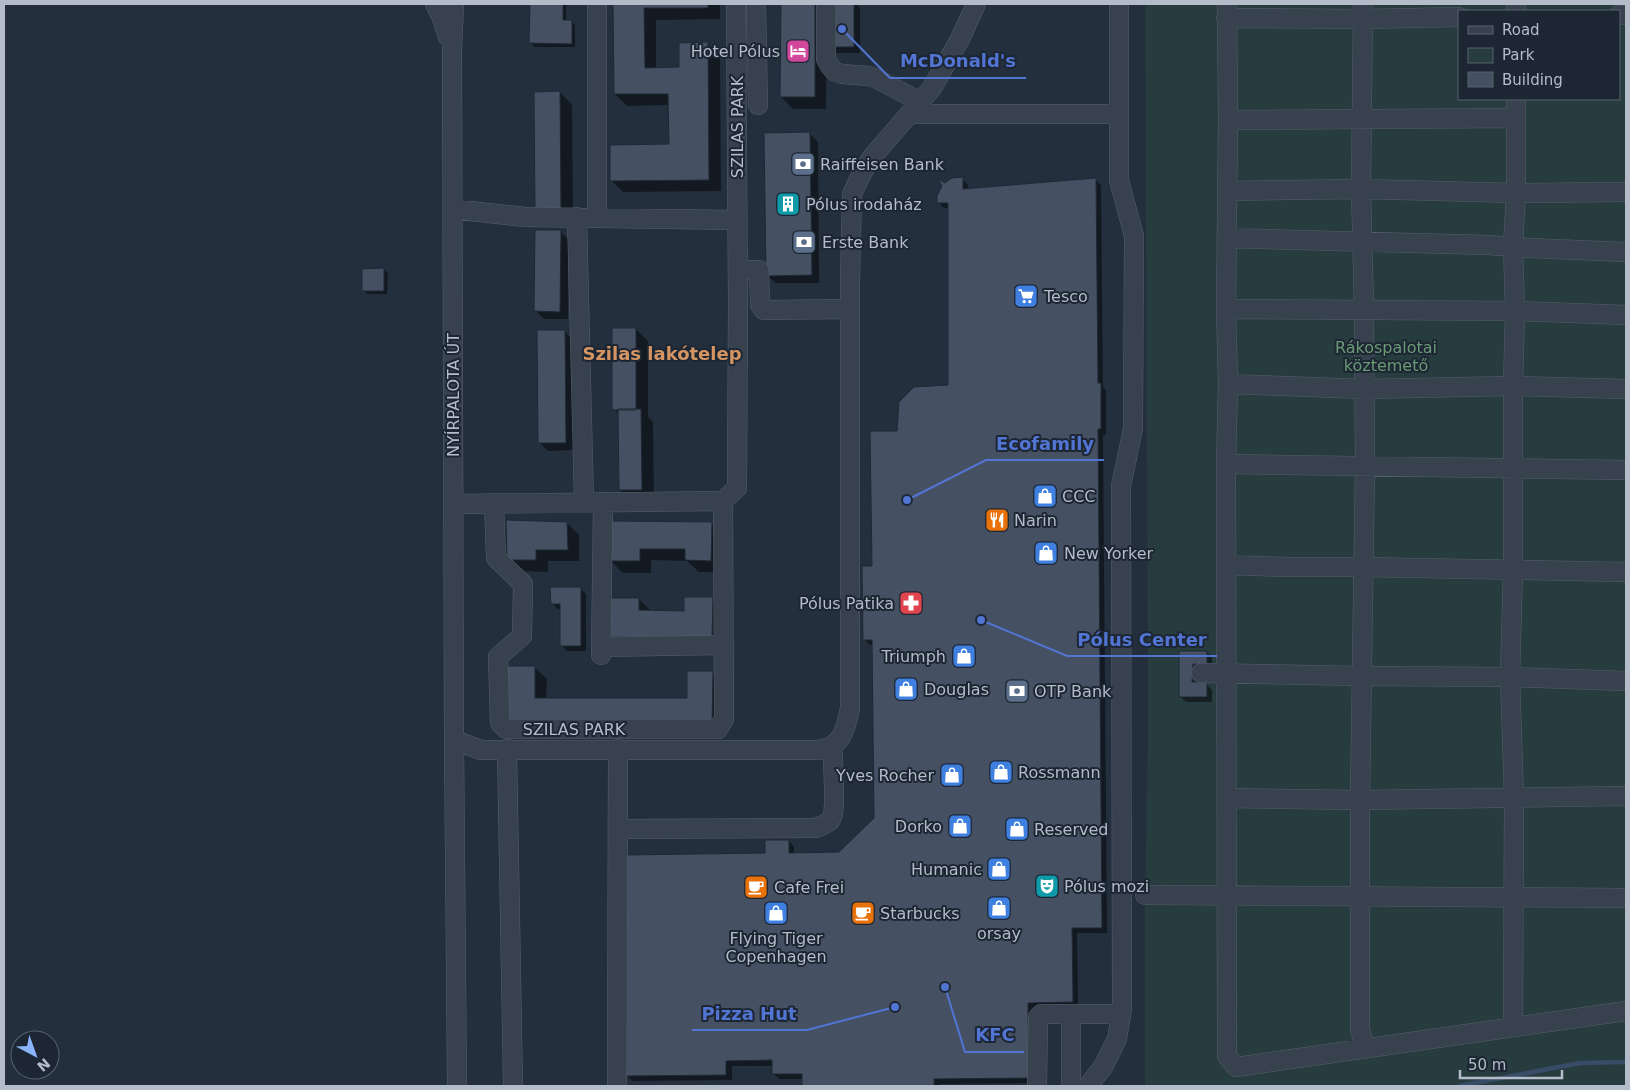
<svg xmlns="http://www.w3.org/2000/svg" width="1630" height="1090" font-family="'DejaVu Sans',sans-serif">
  <rect width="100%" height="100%" fill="#242f3e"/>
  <!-- green -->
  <path fill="#263c3f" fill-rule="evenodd" d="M1145,4H1626V1086H1145V895L1148,729ZM1459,11H1619V99H1459Z"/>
  <!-- shadow -->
  <path fill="#0007" d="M531,4H566V21H571L575,25V47H534L531,43Z
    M615,4H720V19L656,20V69L680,68L708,44L720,56L721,191L623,192L611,180L670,145V105L627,106L615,94Z
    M782,4H856L860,7V53H835L827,25L826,109H793L781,97Z
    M560,92L572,105L573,222H548Z
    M810,134L818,142L819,283H775L767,275Z
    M962,179L968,185V190L1096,180L1101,185L1103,387L1106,390V435H1103L1107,933H1077L1078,1008H1033L1034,1083L940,1084V1086H804V1079H780L774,1074V1066H732V1080L632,1081L626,1075L767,855L789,841L794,847V854H839L875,819L874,645H870L864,639L873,567L899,432L949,386V208H944L938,202L945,184Z
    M560,231L568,239V319H544L536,311Z
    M384,270L388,273L387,294H367L363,290Z
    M636,329L648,341V417L653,422L654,502H632L620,490L619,415L614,409Z
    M564,331L572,339L574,450L548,451L540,443Z
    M611,522L711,523L723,535V572H699L687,561L651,560V573H623L611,561Z
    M567,523L579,535V561H548V572L520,571L508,559Z
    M580,588L586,594V651H567L561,645V609H558L552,603Z
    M712,598L724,610V649H623L611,636L639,599L651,611L685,612Z
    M1180,652H1207L1212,658V670H1198V684H1206L1212,690V702H1186L1180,696Z
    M534,667L547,679L546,699L688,700L712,672L724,684V735H520Z"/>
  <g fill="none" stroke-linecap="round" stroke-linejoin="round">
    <!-- stream -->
    <path stroke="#394c67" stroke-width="4.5" d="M1459,1086L1580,1063L1626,1062"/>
  </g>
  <!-- building -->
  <path fill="#455162" stroke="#1f2835" d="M530,4H563V20H572V44L529,43Z
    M613,4H708V8H644L645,68L679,67V43L708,42L709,180L610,181V145L669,144L668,94H614Z
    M781,4H815V97H780Z
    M828,4H854V47H828Z
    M560,91L561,210H535L534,92Z
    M810,132L812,275L766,276L764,133Z
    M963,177V189L1096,178L1098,383H1101V429H1098L1102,928H1072L1073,1002L1028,1003L1029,1078L934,1079V1086H802V1074H772V1060L726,1061V1075L625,1076V855L765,853V840H789V853L839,852L874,818L872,640H863L862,566H872L870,431H897L899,402L914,387L948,385V203H937V196L942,186L938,179L945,183L952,178Z
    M535,230H561L560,312L534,311Z
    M384,268V291H362V269Z
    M612,328H636V410H612Z
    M537,330H565L566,443H538Z
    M618,409H641L642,490H619Z
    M506,520L567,522L568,550H536V560H507Z
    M610,521L712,522L711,561L685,560V549H640V561H609Z
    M550,587H581V646H560V604H551Z
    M684,597H713L712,638L610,637V598H639V610L684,611Z
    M1179,651H1207V665L1193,664L1192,682H1207V697H1179Z
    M507,666H535V698H687V671H713L712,724L507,723Z"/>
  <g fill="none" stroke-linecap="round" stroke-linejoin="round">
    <!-- minor casing -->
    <g stroke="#565f6c" stroke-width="20">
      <path id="minor" d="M435,4L442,18L448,37
        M454,4L452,50L454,740L457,1086
        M597,4V218
        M756,4L758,105
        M826,4V59L830,66L834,71L842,74L868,76L875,78L921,102
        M1227,4L1228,120L1226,309L1228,384L1226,464L1227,1056L1236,1067L1626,1011
        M1363,4L1361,189L1364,310L1365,466L1360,800V1030L1365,1047
        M1516,11V4
        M1619,15H1626
        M1226,18L1364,19L1459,17
        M909,114H1119
        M1228,120L1516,118
        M1227,191L1361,189L1516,193L1626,192
        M452,209L525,217L738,220
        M577,217L584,502
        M1227,238L1488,245L1529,248L1626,252
        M738,270H759L760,305L764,310L850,309
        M1226,309L1515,311L1626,315
        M1228,384L1364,389L1513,386L1626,389
        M1226,464L1626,470
        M494,503L496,558L523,584L522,636L498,657L500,723L506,729H718L724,719L723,501
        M453,504L723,501L737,488L738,302L736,4
        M1227,565L1288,567H1362L1626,572
        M601,647L724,645
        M601,655L603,502
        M1201,673L1362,676L1510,677L1626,681
        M454,740L481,750H816C841,749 846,730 850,708V281L852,194L862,173L872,157L932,88L960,39L976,4
        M507,749L513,1086
        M1227,798L1360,800L1626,796
        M618,829L816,828C821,826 830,823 832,817C836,808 833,759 832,746
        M1145,895L1626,898
        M1513,1027L1514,798L1510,677L1513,569V386L1515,311L1513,246L1516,193V99
        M1071,1083V1023
        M617,1086L618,749
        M1037,1086L1038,1021V1017L1041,1014H1121
        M1088,1086L1103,1067L1117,1039L1122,1009L1121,486L1133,429L1134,236L1119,180V4"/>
    </g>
    <!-- minor -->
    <use href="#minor" stroke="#38414e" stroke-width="19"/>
  </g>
  <!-- icons -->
  <defs>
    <g id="hotel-square" transform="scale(1.25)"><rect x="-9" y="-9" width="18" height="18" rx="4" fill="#d1479c" stroke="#1d2633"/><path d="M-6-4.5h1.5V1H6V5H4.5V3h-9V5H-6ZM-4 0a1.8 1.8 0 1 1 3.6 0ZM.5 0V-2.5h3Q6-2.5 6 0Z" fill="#fff"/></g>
    <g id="bank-square" transform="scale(1.25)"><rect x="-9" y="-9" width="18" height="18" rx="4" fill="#5c6f8a" stroke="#1d2633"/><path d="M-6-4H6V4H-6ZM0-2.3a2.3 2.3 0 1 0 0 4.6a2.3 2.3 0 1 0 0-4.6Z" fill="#fff"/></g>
    <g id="building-square" transform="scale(1.25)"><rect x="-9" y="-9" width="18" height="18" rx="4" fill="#0f9aa8" stroke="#1d2633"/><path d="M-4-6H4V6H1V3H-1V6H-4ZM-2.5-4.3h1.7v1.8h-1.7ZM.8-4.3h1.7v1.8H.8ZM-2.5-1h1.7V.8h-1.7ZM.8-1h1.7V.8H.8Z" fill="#fff"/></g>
    <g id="supermarket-square" transform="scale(1.25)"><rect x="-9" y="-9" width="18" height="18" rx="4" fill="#3f7fe0" stroke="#1d2633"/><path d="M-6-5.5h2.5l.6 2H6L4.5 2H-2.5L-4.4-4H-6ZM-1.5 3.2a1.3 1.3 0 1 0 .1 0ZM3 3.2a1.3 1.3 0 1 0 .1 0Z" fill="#fff"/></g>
    <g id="shop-square" transform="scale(1.25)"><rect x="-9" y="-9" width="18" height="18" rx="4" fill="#3f7fe0" stroke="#1d2633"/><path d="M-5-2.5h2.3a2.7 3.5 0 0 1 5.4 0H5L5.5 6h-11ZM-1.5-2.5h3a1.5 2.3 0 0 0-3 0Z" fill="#fff"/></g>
    <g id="restaurant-square" transform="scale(1.25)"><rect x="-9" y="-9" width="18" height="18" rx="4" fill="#e8710a" stroke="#1d2633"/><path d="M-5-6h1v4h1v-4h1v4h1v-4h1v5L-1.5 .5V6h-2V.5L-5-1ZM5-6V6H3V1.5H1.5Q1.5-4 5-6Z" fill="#fff"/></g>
    <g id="pharmacy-square" transform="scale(1.25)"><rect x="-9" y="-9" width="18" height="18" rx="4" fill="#e0444e" stroke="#1d2633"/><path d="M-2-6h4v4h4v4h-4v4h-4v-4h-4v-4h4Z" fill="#fff"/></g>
    <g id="theatre-square" transform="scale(1.25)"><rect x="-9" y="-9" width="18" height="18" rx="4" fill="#0f9aa8" stroke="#1d2633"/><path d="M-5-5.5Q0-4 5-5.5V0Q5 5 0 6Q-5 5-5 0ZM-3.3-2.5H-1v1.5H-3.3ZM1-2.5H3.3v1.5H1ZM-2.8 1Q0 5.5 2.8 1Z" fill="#fff"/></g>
    <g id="cafe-square" transform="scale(1.25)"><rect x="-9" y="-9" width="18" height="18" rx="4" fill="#e8710a" stroke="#1d2633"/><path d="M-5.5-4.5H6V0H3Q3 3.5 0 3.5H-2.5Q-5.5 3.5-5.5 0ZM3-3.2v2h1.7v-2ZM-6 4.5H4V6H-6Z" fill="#fff"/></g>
  </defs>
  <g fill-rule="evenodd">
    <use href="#hotel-square" x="798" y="51"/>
    <use href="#bank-square" x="803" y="164"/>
    <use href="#building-square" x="788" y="204"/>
    <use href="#bank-square" x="804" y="242"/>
    <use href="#supermarket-square" x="1026" y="296"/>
    <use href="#shop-square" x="1045" y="496"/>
    <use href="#restaurant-square" x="997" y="520"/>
    <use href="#shop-square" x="1046" y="553"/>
    <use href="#pharmacy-square" x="911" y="603"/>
    <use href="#shop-square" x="964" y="656"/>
    <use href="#shop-square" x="906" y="689"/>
    <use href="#bank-square" x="1017" y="691"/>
    <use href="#shop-square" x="1001" y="772"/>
    <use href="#shop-square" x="952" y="775"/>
    <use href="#shop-square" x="960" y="826"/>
    <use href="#shop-square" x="1017" y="829"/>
    <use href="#shop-square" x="999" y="869"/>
    <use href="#theatre-square" x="1047" y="886"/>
    <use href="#cafe-square" x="756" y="887"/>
    <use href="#shop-square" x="999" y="908"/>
    <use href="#shop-square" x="776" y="913"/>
    <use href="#cafe-square" x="863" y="913"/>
  </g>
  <g text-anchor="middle" stroke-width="4" stroke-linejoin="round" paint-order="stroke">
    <!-- poi labels -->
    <g font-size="16" fill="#b4bcc9" stroke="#1d2633" text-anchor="start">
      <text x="780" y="57" text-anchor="end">Hotel Pólus</text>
      <text x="820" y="170">Raiffeisen Bank</text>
      <text x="806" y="210">Pólus irodaház</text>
      <text x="822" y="248">Erste Bank</text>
      <text x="1044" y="302">Tesco</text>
      <text x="1062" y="502">CCC</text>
      <text x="1014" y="526">Narin</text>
      <text x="1064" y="559">New Yorker</text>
      <text x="894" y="609" text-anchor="end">Pólus Patika</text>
      <text x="946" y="662" text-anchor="end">Triumph</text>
      <text x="924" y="695">Douglas</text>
      <text x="1034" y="697">OTP Bank</text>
      <text x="1018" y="778">Rossmann</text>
      <text x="934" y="781" text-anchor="end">Yves Rocher</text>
      <text x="942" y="832" text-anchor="end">Dorko</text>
      <text x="1034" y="835">Reserved</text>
      <text x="982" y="875" text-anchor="end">Humanic</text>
      <text x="1064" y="892">Pólus mozi</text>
      <text x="774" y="893">Cafe Frei</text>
      <text x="880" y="919">Starbucks</text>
      <text x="999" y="939" text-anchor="middle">orsay</text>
      <text x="776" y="944" text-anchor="middle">Flying Tiger<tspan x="776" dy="18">Copenhagen</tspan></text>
    </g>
    <!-- street labels -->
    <g font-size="16" fill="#b4bcc9" stroke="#1d2633">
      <text transform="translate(737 127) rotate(-90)" y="6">SZILAS PARK</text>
      <text transform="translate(453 395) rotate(-90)" y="6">NYÍRPALOTA ÚT</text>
      <text x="574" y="735">SZILAS PARK</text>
    </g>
    <!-- park labels -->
    <g font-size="16" fill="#6b9a76" stroke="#1d2633">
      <text x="1386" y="353">Rákospalotai<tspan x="1386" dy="18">köztemető</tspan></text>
    </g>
    <!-- neighbourhood labels -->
    <g font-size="18" font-weight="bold" fill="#d59563" stroke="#1d2633">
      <text x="662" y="360">Szilas lakótelep</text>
    </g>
  </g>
  <!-- callouts -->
  <path fill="none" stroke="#5274d3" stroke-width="2" d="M842 29L890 78H1026M907 500L986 460H1104M981 620L1067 656H1217M895 1007L807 1030H692M945 987L965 1052H1024"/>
  <g fill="#5274d3" stroke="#1d2633" stroke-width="2">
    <circle cx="842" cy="29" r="5"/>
    <circle cx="907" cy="500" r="5"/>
    <circle cx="981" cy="620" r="5"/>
    <circle cx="895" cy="1007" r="5"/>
    <circle cx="945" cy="987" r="5"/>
  </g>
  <g font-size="18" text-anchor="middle" font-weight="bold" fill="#5274d3" stroke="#1d2633" stroke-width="4" stroke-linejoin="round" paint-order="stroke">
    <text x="958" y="67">McDonald's</text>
    <text x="1045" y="450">Ecofamily</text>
    <text x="1142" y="646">Pólus Center</text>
    <text x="749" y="1020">Pizza Hut</text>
    <text x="995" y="1041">KFC</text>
  </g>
  <!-- border -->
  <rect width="1630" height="1090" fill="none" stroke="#b4bcc9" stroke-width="10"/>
  <!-- legend -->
  <rect x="1458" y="10" width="162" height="90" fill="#1d2633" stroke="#59626f"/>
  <rect x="1468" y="26" width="25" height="8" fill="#38414e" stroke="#59626f"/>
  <text x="1502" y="35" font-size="15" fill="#b4bcc9">Road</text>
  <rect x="1468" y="48" width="25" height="15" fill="#263c3f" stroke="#59626f"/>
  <text x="1502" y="60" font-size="15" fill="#b4bcc9">Park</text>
  <rect x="1468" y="72" width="25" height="15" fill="#455162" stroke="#59626f"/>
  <text x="1502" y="85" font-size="15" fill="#b4bcc9">Building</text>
  <!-- north arrow -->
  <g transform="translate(35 1055) rotate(139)"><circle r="24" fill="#1d2633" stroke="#59626f"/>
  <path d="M0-4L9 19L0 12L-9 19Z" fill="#8ab4f8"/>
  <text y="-8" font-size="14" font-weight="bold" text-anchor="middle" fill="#b4bcc9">N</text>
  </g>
  <!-- scale -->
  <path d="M1460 1070v8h102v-8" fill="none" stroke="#b4bcc9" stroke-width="2.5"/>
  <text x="1468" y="1070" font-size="15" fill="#b4bcc9" stroke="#1d2633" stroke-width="4" paint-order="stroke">50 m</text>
</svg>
